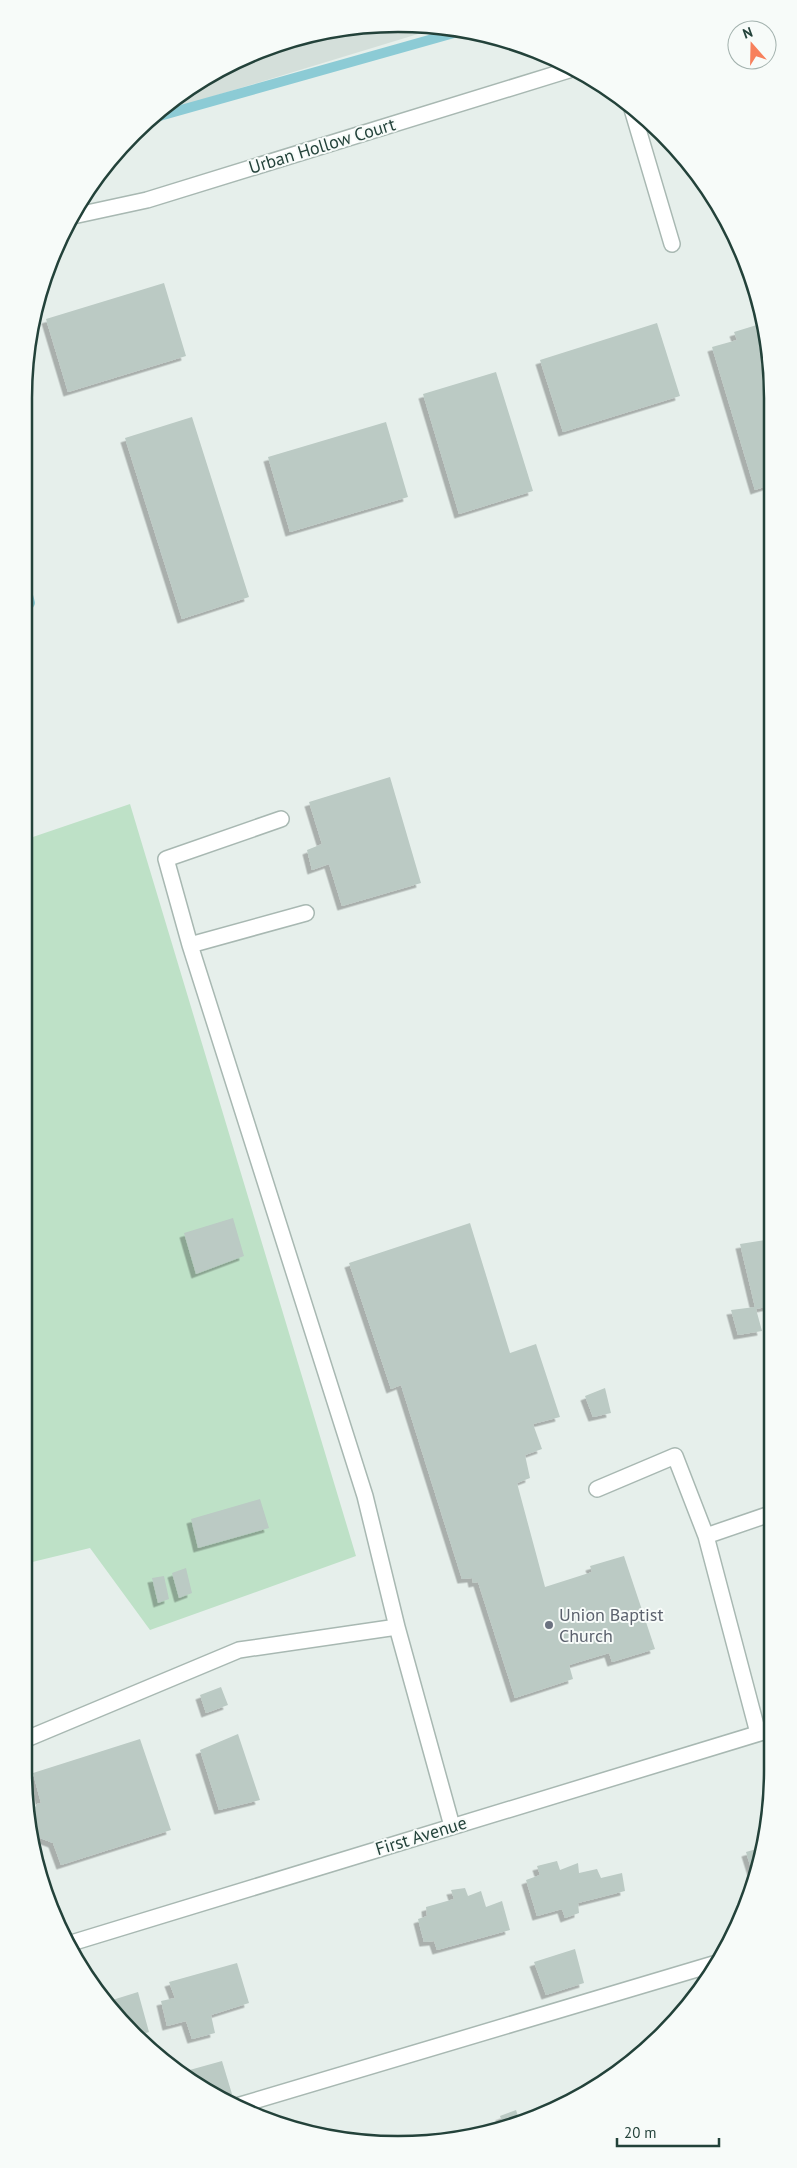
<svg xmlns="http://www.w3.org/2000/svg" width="797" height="2168" font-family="'PT Sans',sans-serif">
  <defs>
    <filter id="shadow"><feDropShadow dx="-4.5" dy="4.5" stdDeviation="0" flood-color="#0004"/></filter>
  </defs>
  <rect width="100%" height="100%" fill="#e6efeb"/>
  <!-- built -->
  <path fill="#d4dfda" d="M423,25L441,27L155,114L211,74L278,44L350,27Z"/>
  <!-- green -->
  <path fill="#bee1c7" d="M130,804L356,1556L150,1630L90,1548L24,1564V840Z"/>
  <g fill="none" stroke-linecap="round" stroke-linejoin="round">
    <!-- stream -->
    <path stroke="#8ccbd5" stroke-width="10" d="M149,119L461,31
      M24,580L30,603L24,613"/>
  </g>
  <!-- building -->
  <path fill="#bbcac4" filter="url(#shadow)" d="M164,283L186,356L68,392L46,319Z
    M657,323L680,396L563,432L540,360Z
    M760,324L770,349V485L755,490L712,347L737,340L734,332Z
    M496,372L533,491L459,514L423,394Z
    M192,417L249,597L182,619L125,438Z
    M386,422L408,497L290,532L268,457Z
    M390,777L421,883L342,906L329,864L312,870L307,850L322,844L309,802Z
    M233,1218L244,1256L196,1274L184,1233Z
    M470,1223L510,1353L536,1344L560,1417L533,1424L542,1449L525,1455L530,1478L517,1483L545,1587L592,1572L590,1566L624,1556L655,1649L612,1662L609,1653L569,1665L573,1679L515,1698L478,1582L473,1583L472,1578L462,1579L401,1385L391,1389L349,1263Z
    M772,1239V1303L769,1304L770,1306L756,1309L762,1331L738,1335L731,1310L755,1307L740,1244Z
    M605,1388L611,1413L593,1417L585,1396Z
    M260,1499L269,1528L198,1548L191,1519Z
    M186,1568L192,1593L179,1598L172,1573Z
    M164,1576L169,1599L158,1603L152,1578Z
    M221,1687L228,1705L206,1713L200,1695Z
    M238,1734L260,1800L219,1810L200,1750Z
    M140,1739L171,1830L61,1865L53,1843L35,1836L31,1814L37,1804L41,1803L33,1773Z
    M763,1847L760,1867L755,1881L746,1852Z
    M557,1861L560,1870L578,1863L579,1873L597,1869L601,1878L622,1873L625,1891L578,1903L579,1913L565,1918L562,1909L537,1916L526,1880L540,1875L537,1866Z
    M465,1888L468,1896L481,1891L486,1907L502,1901L510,1930L437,1950L434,1941L424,1942L418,1919L427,1916L426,1907L454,1899L451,1890Z
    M575,1949L584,1983L546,1995L534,1962Z
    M237,1963L249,2003L211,2015L215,2033L192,2039L186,2021L167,2026L161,2001L175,1998L169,1982Z
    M138,1992L149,2032L140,2035L117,2016L106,2002Z
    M222,2061L232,2094L219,2098L211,2094L187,2075L186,2071Z
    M516,2110L520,2122L504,2127L500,2116Z"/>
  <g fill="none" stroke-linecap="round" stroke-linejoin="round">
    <!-- lane casing -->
    <g stroke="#a8b8b2" stroke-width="18">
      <path id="lane" d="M306,913L190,945L365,1496L397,1627
        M190,945L166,859L281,819
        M597,1489L675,1456L706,1536L758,1733
        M706,1536L773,1513
        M24,1740L239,1650L397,1627L452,1826
        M237,2106L717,1963"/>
    </g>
    <!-- street casing -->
    <g stroke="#a8b8b2" stroke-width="18">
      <path id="street" d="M632,109L672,244
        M73,216L147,200L569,70
        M68,1944L773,1729"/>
    </g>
    <!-- lane -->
    <use href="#lane" stroke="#fff" stroke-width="15"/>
    <!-- street -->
    <use href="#street" stroke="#fff" stroke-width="15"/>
  </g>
  <!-- markers -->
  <circle fill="#6b7280" stroke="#f7fbf9" stroke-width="2" cx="549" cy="1625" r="5"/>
  <g text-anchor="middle" stroke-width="4" stroke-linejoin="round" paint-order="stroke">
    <!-- street labels -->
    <g font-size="18" fill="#23423a" stroke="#f7fbf9">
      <text transform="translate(322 146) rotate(-17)" y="6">Urban Hollow Court</text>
      <text transform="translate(421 1836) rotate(-17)" y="6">First Avenue</text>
    </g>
    <!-- worship labels -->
    <g font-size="18" fill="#5b616d" stroke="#f7fbf9" text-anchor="start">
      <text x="559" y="1621">Union Baptist<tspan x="559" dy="21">Church</tspan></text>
    </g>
  </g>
  <!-- crop -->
  <path d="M0 0H797V2168H0ZM398 32H398A366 366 0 0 1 764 398V1770A366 366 0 0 1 398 2136H398A366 366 0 0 1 32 1770V398A366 366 0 0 1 398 32Z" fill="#f7fbf9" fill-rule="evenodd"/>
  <path fill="none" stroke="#23423a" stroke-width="2.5" d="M398 32H398A366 366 0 0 1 764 398V1770A366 366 0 0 1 398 2136H398A366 366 0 0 1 32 1770V398A366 366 0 0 1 398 32Z"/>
  <!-- north arrow -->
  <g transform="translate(752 45) rotate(340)"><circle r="24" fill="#f7fbf9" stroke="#a2b1ad"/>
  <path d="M0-4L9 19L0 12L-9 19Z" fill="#f7805c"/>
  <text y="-8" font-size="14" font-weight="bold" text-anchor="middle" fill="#23423a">N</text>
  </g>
  <!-- scale -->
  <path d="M617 2138v8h102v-8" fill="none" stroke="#23423a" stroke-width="2.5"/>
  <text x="624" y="2138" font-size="15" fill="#23423a" stroke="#f7fbf9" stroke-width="4" paint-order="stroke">20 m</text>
</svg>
